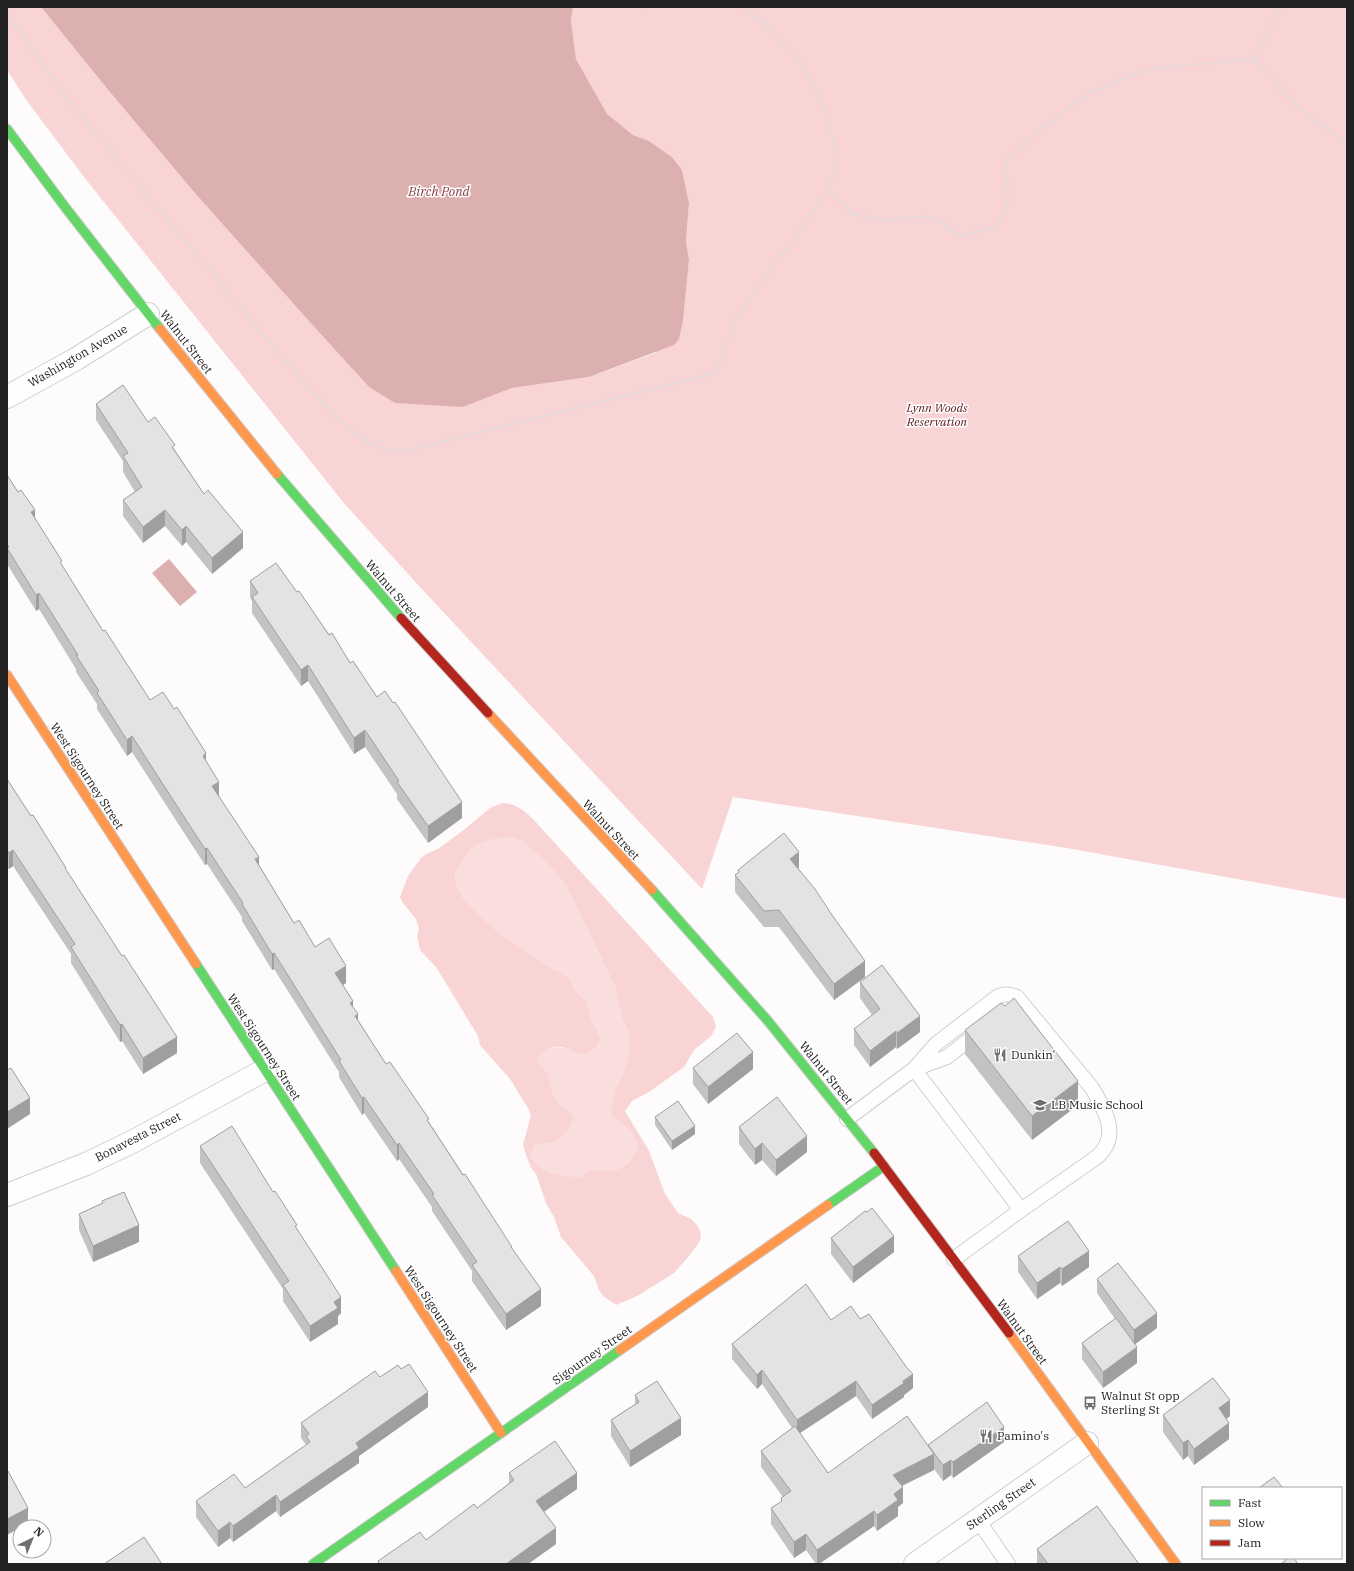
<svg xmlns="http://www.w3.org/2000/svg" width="1354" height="1571" font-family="'IBM Plex Serif',serif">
  <rect width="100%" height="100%" fill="#fdfbfb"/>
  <!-- green -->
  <path fill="#fadedd" d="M512,837L522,841L549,865L567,887L616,989L621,1016L630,1035V1046L625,1069L615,1090L613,1117L631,1131L638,1146C626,1172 616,1173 589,1171L581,1177H576C555,1173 542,1175 530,1155L535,1145L552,1142L572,1114L559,1104L553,1095L548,1073L537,1062C543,1043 561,1045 576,1053L601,1039L591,1018L586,1001L574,989L569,977L546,965L500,934L465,901L457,888L455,874L463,859L475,846L494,839Z"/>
  <!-- forest -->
  <path fill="#f9d4d4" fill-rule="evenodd" d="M7,7H41L109,91L194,192L369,387L463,407L512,388L589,377L655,353L683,321L689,260L686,241L689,203L682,170L672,157L649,141L633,135L607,115L576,59L571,21L573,7H1347V899L1067,848L733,797L702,889L419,586L343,502L84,177L27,101L7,70Z
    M502,803C517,804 522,809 533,819L713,1017L716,1027L711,1036L694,1050L684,1067L649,1092L632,1101L625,1111L649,1151L665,1194L678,1213L691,1219L697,1225L700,1231L701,1238L698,1244L689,1256L674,1273L637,1296L616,1305L603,1296L599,1290L594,1276L561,1237L554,1217L546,1203L536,1174L531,1168L525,1152L523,1145L531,1115L528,1108L510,1079L480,1045L478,1036L444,980L436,967L420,950L417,936L419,928L416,919L403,903L400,897L408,876L421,858L426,854L438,849L465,829L490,808ZM512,837L522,841L549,865L567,887L616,989L621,1016L630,1035V1046L625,1069L615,1090L611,1113L613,1117L631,1131L638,1146C627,1172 615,1173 589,1170L581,1177H576C555,1173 542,1175 530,1155L535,1145L552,1142L561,1137L569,1129L573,1120L572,1114L559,1104L553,1095L548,1073L537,1062C541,1049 553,1044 565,1048C569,1049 573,1053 577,1053C580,1054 584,1054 587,1054L595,1048L601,1039L591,1018L586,1001L574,989L569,977L546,965L500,934L465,901L457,888L455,874L463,859L475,846L494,839Z"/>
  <!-- water -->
  <path fill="#ddb0b0" d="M41,7H573L571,21L576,59L607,114L633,135L649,141L672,157L682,170L689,203L686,241L689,260L683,321L679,339L674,345L589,377L512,388L463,407L395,403L369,387L309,321L194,192L109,91Z
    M169,559L197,592L180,606L152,573Z"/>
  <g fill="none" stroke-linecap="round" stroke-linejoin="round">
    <!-- lane casing -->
    <g stroke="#d0cece" stroke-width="16">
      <path id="lane" d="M917,1068L947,1057L979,1032
        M914,1069L936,1044L997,997C1004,993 1010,994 1017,997L1092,1088C1105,1110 1121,1136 1097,1157L1021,1210
        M847,1119L914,1069L1021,1210L954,1259
        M978,1520L1008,1564"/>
    </g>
    <!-- street casing -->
    <g stroke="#d0cece" stroke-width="24">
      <path id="street" d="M7,397L76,359L148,314
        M7,1195L86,1164L132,1142L265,1070
        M915,1564L1087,1443"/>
    </g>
    <!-- fast casing -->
    <g stroke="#d0cece" stroke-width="11">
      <path id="fast" d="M7,129L65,207L160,329
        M277,474L401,618
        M652,890L768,1021L874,1153
        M196,964L396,1271
        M828,1205L884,1166
        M313,1564L620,1350"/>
    </g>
    <!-- slow casing -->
    <g stroke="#d0cece" stroke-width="11">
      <path id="slow" d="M160,329L277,474
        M7,675L196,964
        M488,713L652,890
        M396,1271L501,1433
        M1009,1333L1176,1564
        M620,1350L828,1205"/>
    </g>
    <!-- jam casing -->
    <g stroke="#d0cece" stroke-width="11">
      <path id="jam" d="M401,618L488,713
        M874,1153L1009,1333"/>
    </g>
    <!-- path -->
    <path stroke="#dfdede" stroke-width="2.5" stroke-dasharray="3 3" stroke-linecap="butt" d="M742,7L771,29L797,59L820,97L837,151L835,167L828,190
      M1280,7L1254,59L1296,105L1343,141L1347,143
      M644,10L647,7
      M7,14L69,101L276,350L334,416L351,430L368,442L385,449L402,451L419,448L716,373L736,319L828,190L854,215L888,220L928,216L944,224L958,236L997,227L1008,205L1006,161L1045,125L1092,91L1153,68L1254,59"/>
    <!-- lane -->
    <use href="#lane" stroke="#fffefe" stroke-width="14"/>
    <!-- street -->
    <use href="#street" stroke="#fffefe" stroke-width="22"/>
    <!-- fast -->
    <use href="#fast" stroke="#63d668" stroke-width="9"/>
    <!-- slow -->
    <use href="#slow" stroke="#ff974d" stroke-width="9"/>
    <!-- jam -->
    <use href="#jam" stroke="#b3261e" stroke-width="9"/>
  </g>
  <!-- wall -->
  <path fill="#c4c2c2" d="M96,404L148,422L175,450L204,494L243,548L212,574L186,542L182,546L165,526L143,543L123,516V500L135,492L123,472V461L96,420Z
    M7,475L35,518L62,566L103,631L150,700L206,761L219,797L259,865L294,923L346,983L343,985L353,1007L358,1020L386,1064L429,1122L512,1249L541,1306L506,1330L472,1281V1271L432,1211V1207L399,1159L397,1161L364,1113L362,1115L339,1077V1072L274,969L272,970L242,921V917L207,864L205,865L177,822L132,752L127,756L97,709V704L76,672V669L39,609L36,611L7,564Z
    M250,581L297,592L377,697L462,818L428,843L397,799V794L365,747L354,754L308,681L301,686L252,613V601L250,597Z
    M7,779L66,870L177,1053L143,1074L122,1041L120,1042L71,963V954L13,866L9,869L7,867Z
    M798,868L865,977L834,1000L779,927H764L735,892V875L738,873V870L799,868Z
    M860,982L920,1032L897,1049L896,1047L870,1067L854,1045V1029L872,1015L860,998Z
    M965,1030L1078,1105L1032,1140L965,1054Z
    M693,1068L753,1069L708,1104L693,1084Z
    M655,1117L695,1134L672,1150L655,1125Z
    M739,1127L807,1152L776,1176L762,1160L755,1165L739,1144Z
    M200,1146L273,1192L297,1229L341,1313L338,1316V1324L310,1342L283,1301V1289L200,1163Z
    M102,1201L139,1242L93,1262L79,1230V1214L102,1203Z
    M831,1238L894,1252L853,1283L831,1254Z
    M1018,1256L1089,1267L1062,1286L1060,1283L1037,1299L1018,1272Z
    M1097,1279L1157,1328L1135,1344L1137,1363L1103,1388L1082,1359V1343L1115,1319L1097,1293Z
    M860,1319L913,1388L904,1395V1397L872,1419L856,1396L800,1433L828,1473L928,1445L1004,1442L953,1478L951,1475L943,1481L934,1469V1470L902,1486L903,1503L898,1507V1516L877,1531L874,1526L819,1564H816L806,1550L794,1558L771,1524V1508L781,1502V1498L783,1497L761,1467V1451L792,1428L762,1384L757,1389L732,1359V1344L831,1320Z
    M380,1377L428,1407L359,1456V1463L280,1517L276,1511L233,1542L230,1538L218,1547L196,1517V1501L245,1488L306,1445L301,1438V1423Z
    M635,1395L681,1435L630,1467L611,1436V1420L635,1404Z
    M1163,1415L1230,1416L1226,1419L1229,1439L1194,1465L1188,1456L1183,1460L1163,1432Z
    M509,1473L577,1489L544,1512L556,1544L528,1564H378V1561L426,1540L477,1508L509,1483Z
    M1037,1549L1139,1564H1037Z"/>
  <!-- shaded-wall -->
  <path fill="#a09e9e" d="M35,510V526L31,512Z
    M165,510V526L143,543V527Z
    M186,526V542L182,546V530Z
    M243,532V548L212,574V558Z
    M39,593V609L36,611V595Z
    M308,665V681L301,686V670Z
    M365,730V747L354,754V738Z
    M132,736V752L127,756V740Z
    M206,753V770L203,756Z
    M219,782V798L212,786Z
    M462,802V818L428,843V826Z
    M207,848V864L205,865V849Z
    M13,850V866L9,869V853Z
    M799,852V868L790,875V859Z
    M259,857V873L255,859Z
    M274,953V969L272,970V954Z
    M865,961V977L834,1000V984Z
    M346,966V983L335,990V973Z
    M353,1001V1017L350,1003Z
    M358,1014V1030L355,1016Z
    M920,1016V1032L897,1049V1033Z
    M122,1024V1041L120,1042V1025Z
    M896,1031V1047L870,1067V1051Z
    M177,1037V1053L143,1074V1058Z
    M753,1052V1069L708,1104V1087Z
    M1078,1081V1105L1032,1140V1116Z
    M364,1097V1113L362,1115V1098Z
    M30,1098V1114L7,1129V1112Z
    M695,1126V1134L672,1150V1141Z
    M807,1136V1152L776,1176V1160Z
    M399,1143V1159L397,1161V1145Z
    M762,1143V1160L755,1165V1149Z
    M139,1225V1242L93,1262V1246Z
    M894,1236V1252L853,1283V1267Z
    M1089,1251V1267L1062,1286V1269Z
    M1060,1267V1283L1037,1299V1283Z
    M541,1289V1306L506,1330V1314Z
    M341,1297V1313L338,1316V1324L310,1342V1326L334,1302Z
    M1157,1313V1328L1134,1345V1330Z
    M1137,1347V1363L1103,1388V1372Z
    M762,1370V1384L757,1389V1375Z
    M913,1374V1388L904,1395V1397L872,1419V1405Z
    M856,1381V1396L797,1435V1420Z
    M428,1392V1407L359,1456V1463L280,1517V1502L356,1443Z
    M1230,1400V1416L1219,1425V1408Z
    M681,1418V1435L630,1467V1451Z
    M1229,1423V1439L1194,1465V1449Z
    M1004,1427V1442L953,1478V1462Z
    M1188,1440V1456L1183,1460V1443Z
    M934,1454V1470L893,1490V1475Z
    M951,1460V1475L943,1481V1465Z
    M577,1473V1489L536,1517V1501Z
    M903,1487V1503L898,1507V1516L877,1531V1515L894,1494Z
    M276,1495V1511L233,1542V1526Z
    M28,1508V1524L23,1527H20V1528L7,1535V1519Z
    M874,1511V1526L819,1564H817V1550Z
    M230,1522V1538L218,1547V1531Z
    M556,1528V1544L528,1564H506Z
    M806,1534V1550L794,1558V1542Z"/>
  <!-- building -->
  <path fill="#e4e2e2" stroke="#a09e9e" d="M123,385L148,422L155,417L175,445L172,447L204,494L208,490L243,532L212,558L186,526L182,530L165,510L143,527L123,500L142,487L123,456L128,453L96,404Z
    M7,475L18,492L21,490L35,510L31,512L62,561L60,562L103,631L105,630L150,700L163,692L174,709L177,707L206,753L203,756L219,782L212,786L259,857L255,859L294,923L299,920L315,947L329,938L346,966L335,973L353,1001L350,1003L358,1014L355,1016L386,1064L390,1062L429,1119L427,1120L463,1175L465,1174L512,1247H511L541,1289L506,1314L472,1265L477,1262L432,1195L434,1194L399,1143L397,1145L364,1097L362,1098L339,1061L341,1060L274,953L272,954L242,904L243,903L207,848L205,849L177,806L132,736L127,740L97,693L99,691L76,655H78L39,593L36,595L7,548L9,547L7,544Z
    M276,563L297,592L299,591L329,635L332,633L350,663L353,661L377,697L385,691L393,703L395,702L462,802L428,826L397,782L399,781L365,730L354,738L308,665L301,670L252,597L258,593L250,581Z
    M7,779L31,816L33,815L66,868H65L122,956L124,955L177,1037L143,1058L122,1024L120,1025L71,947L75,944L13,850L9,853L7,850Z
    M784,833L799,852L790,859L815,889L832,915L865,961L834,984L779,910L764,911L735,875L739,872L738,870Z
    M882,965L920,1016L897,1033L896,1031L870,1051L854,1029L880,1009L860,982Z
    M1014,998L1078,1081L1032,1116L965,1030L1001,1003L1005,1006Z
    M737,1033L753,1052L708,1087L693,1068Z
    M11,1068L30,1098L7,1112V1070Z
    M777,1097L807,1136L776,1160L762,1143L755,1149L739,1127Z
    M678,1101L695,1126L672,1141L655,1117Z
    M232,1126L273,1192L275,1191L297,1225L295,1226L341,1297L334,1302L338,1308L310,1326L283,1285L289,1281L200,1146Z
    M124,1192L139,1225L93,1246L79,1214L103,1203L102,1201Z
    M872,1208L894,1236L853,1267L831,1238L865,1211L867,1212Z
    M1068,1221L1089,1251L1062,1269L1060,1267L1037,1283L1018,1256Z
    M1118,1263L1157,1313L1134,1330L1097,1279Z
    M806,1284L831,1320L851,1306L860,1319L869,1314L907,1368L913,1374L903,1381L904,1383L872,1405L856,1381L797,1420L762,1370L757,1375L732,1344Z
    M1116,1318L1137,1347L1103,1372L1082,1343Z
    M409,1364L428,1392L356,1443L359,1448L280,1502L276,1495L233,1526L230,1522L218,1531L196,1501L234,1474L245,1488L310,1442L306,1436L309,1434L301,1423L375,1371L380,1377L398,1365L401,1369Z
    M1213,1378L1230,1400L1219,1408L1229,1423L1194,1449L1188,1440L1183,1443L1163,1415Z
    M657,1381L681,1418L630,1451L611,1420L639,1402L635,1395Z
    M987,1402L1004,1427L953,1462L951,1460L943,1465L928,1445Z
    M907,1416L934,1454L893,1475L903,1487L894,1494L898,1500L877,1515L874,1511L817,1550L806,1534L794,1542L771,1508L782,1501L781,1498L791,1491L761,1451L795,1426L828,1473Z
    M555,1441L577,1473L536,1501L556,1528L506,1564H380L378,1561L420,1532L426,1540L474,1504L477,1508L514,1480L509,1473Z
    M8,1471L28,1508L7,1519V1472Z
    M1274,1477L1283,1488H1259Z
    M1097,1506L1139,1564H1048L1037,1549Z
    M144,1537L162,1564H104Z
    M1288,1558H1294L1298,1564H1281Z"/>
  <!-- icons -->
  <defs>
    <g id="restaurant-bare" transform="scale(1.08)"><path d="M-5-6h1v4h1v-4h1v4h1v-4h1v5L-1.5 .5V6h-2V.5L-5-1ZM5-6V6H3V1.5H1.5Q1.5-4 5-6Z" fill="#6f6e6e" stroke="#fff" stroke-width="2.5" paint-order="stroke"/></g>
    <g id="school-bare" transform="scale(1.08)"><path d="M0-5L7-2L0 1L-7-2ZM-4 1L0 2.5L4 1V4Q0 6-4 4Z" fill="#6f6e6e" stroke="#fff" stroke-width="2.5" paint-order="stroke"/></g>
    <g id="bus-bare" transform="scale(1.08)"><path d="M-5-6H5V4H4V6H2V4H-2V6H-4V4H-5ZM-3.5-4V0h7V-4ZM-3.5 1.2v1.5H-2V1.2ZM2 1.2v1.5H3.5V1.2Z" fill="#6f6e6e" stroke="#fff" stroke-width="2.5" paint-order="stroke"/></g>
  </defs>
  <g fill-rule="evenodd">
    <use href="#restaurant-bare" x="1000" y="1055"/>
    <use href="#school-bare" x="1040" y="1105"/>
    <use href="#bus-bare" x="1090" y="1403"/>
    <use href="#restaurant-bare" x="986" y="1436"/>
  </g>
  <g text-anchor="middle" stroke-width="3" stroke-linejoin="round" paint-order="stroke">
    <!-- street labels -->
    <g font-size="12" fill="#232222" stroke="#fff">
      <text transform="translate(186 342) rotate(52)" y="4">Walnut Street</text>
      <text transform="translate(78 356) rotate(-30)" y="4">Washington Avenue</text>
      <text transform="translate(393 591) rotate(49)" y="4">Walnut Street</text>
      <text transform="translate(87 776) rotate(57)" y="4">West Sigourney Street</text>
      <text transform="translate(611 830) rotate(47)" y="4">Walnut Street</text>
      <text transform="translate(264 1047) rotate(57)" y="4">West Sigourney Street</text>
      <text transform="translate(826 1073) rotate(51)" y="4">Walnut Street</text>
      <text transform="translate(138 1137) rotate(-27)" y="4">Bonavesta Street</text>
      <text transform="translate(441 1319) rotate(57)" y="4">West Sigourney Street</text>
      <text transform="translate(1022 1332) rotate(54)" y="4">Walnut Street</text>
      <text transform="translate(592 1355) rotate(-35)" y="4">Sigourney Street</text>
      <text transform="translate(1001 1504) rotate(-35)" y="4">Sterling Street</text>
    </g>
    <!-- park labels -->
    <g font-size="12" font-style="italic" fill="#62171f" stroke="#fff">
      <text x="937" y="412">Lynn Woods<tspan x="937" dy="14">Reservation</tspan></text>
    </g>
    <!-- poi labels -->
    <g font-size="12" fill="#232222" stroke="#fff" text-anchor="start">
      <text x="1011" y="1059">Dunkin'</text>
      <text x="1051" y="1109">LB Music School</text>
      <text x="1101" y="1400">Walnut St opp<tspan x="1101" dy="14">Sterling St</tspan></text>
      <text x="997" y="1440">Pamino's</text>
    </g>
    <!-- water labels -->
    <g font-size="13" font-style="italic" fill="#883b3e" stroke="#fff">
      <text x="439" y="196">Birch Pond</text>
    </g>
  </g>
  <!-- border -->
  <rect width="1354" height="1571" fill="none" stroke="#232222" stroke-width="16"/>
  <!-- legend -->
  <rect x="1202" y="1487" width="140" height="72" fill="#ffffff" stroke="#a7a7a7"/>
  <rect x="1210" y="1500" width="20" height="6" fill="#63d668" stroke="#a7a7a7"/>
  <text x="1238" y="1507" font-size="12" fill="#232222">Fast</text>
  <rect x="1210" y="1520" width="20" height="6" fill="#ff974d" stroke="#a7a7a7"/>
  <text x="1238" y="1527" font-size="12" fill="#232222">Slow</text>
  <rect x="1210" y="1540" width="20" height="6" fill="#b3261e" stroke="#a7a7a7"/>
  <text x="1238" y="1547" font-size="12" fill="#232222">Jam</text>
  <!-- north arrow -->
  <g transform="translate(32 1539) rotate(43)"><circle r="19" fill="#ffffff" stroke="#a7a7a7"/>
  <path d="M0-3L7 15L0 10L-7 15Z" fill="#6f6e6e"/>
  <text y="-6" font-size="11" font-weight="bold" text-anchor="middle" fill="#232222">N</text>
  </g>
</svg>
